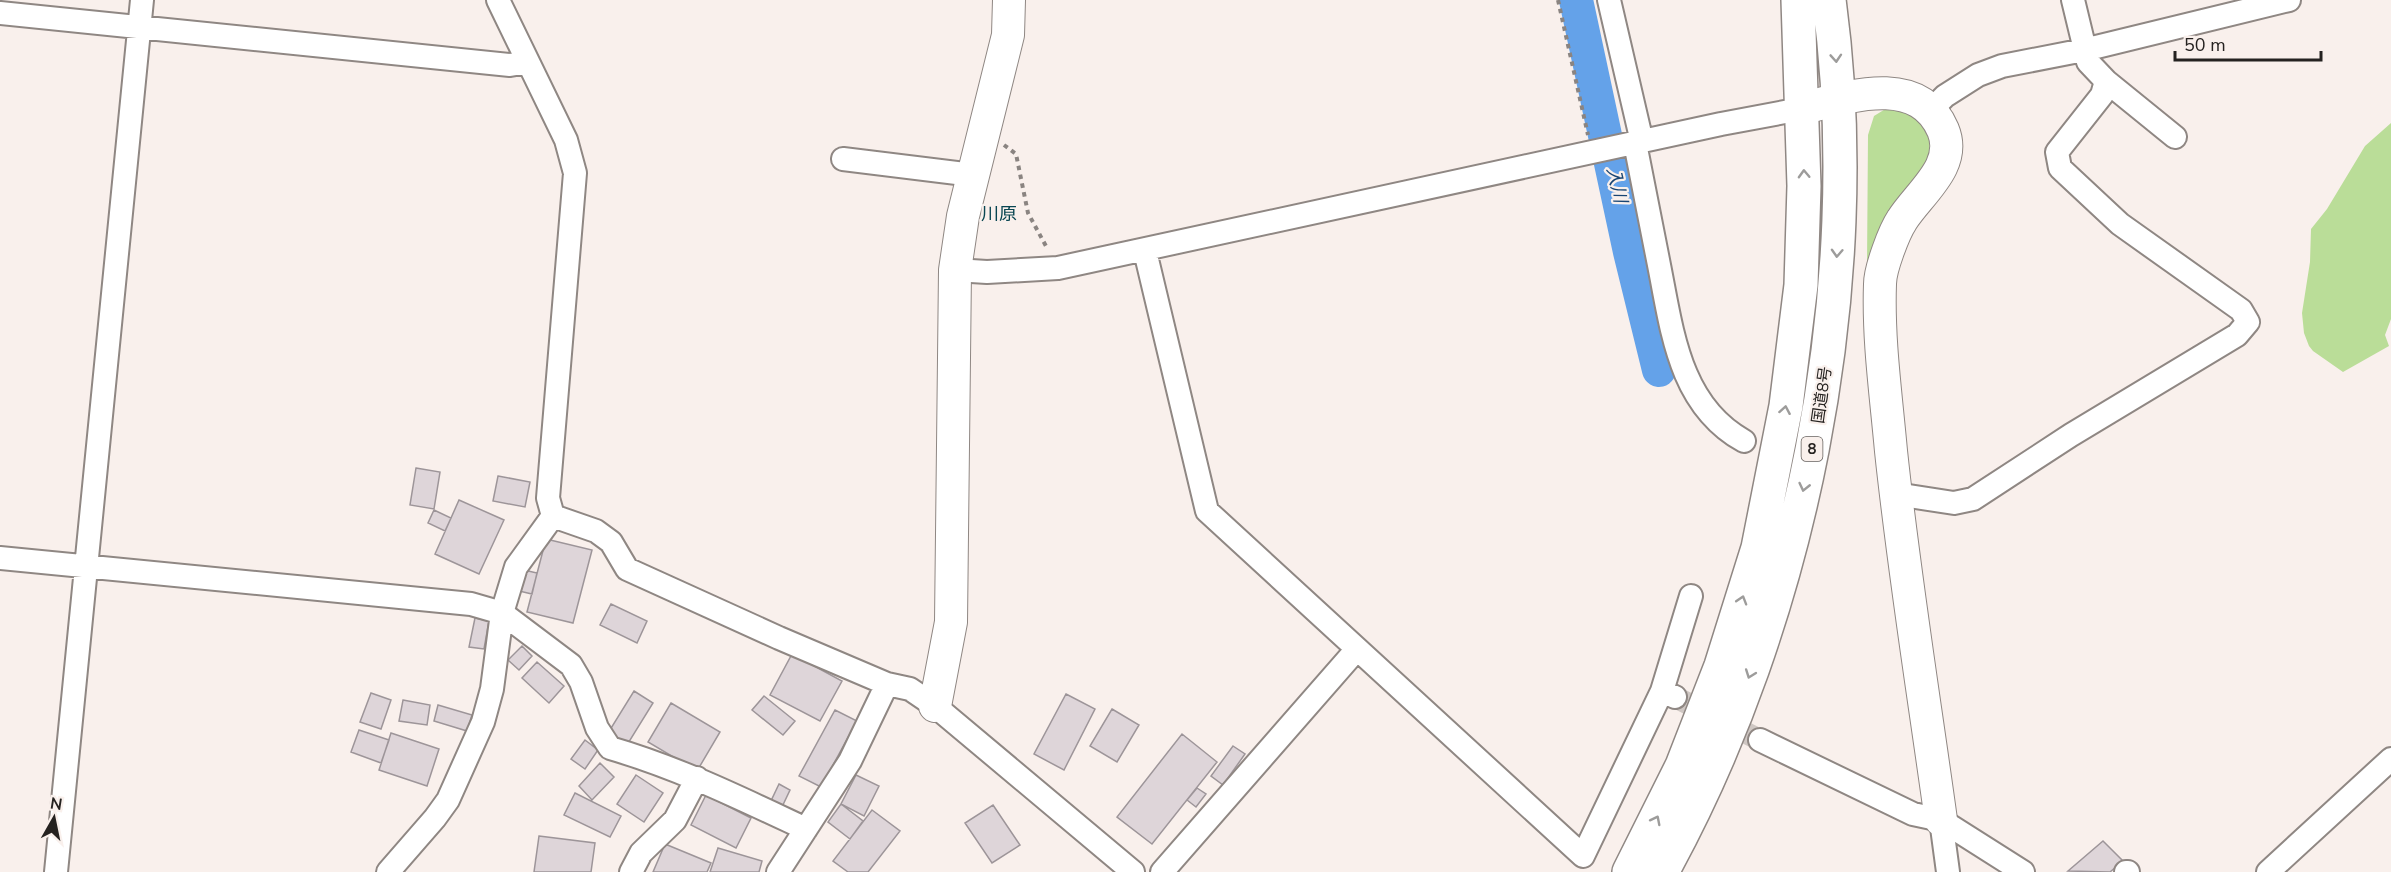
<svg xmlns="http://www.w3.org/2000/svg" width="2391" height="872" font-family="'Nunito Sans','Noto Sans JP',sans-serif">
  <rect width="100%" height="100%" fill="#f9f0ec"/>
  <!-- green -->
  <path fill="#badd98" d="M1887,108L1913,113L1929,136L1930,152L1925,171L1892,207L1867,265L1868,135L1874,116Z
    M2391,123V319L2385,335L2389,346L2343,372L2313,351L2309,346L2304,333L2302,313L2310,262L2311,229L2327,209L2365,146Z"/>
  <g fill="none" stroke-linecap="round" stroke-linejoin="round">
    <!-- river -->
    <path stroke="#64a2e9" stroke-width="34" d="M1576,0L1630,252L1659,370"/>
  </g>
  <!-- building -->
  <path fill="#ded5d9" stroke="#9d9599" stroke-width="1.5" d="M416,468L440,472L434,509L410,505Z
    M498,476L530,482L525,507L493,501Z
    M459,500L504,520L479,574L435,554Z
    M434,510L451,518L445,531L428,523Z
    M546,539L592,550L573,623L527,612Z
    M524,570L537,573L532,594L519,591Z
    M611,604L647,621L637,643L600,625Z
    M475,618L489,621L484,649L469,647Z
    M522,646L532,656L519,670L508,660Z
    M792,654L842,681L820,721L770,695Z
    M537,662L564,686L549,703L522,678Z
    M634,691L653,703L627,745L608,733Z
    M371,693L391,700L381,729L360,722Z
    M1066,694L1095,709L1064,770L1034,754Z
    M764,696L795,721L783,735L752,710Z
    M403,700L430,705L427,725L399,721Z
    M671,703L720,732L697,771L648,742Z
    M438,705L472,715L467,731L434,721Z
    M1112,709L1139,725L1117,762L1090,746Z
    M835,710L857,721L821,787L799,776Z
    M359,730L389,740L381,763L351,752Z
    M391,733L439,749L427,786L379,770Z
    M1182,734L1217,762L1152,844L1117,817Z
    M585,740L598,750L585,769L571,759Z
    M1233,746L1245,754L1223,785L1211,776Z
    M600,763L614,777L592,800L579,786Z
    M636,775L663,793L644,822L617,804Z
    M856,775L879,786L864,816L841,804Z
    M779,784L790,790L781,809L770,803Z
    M1197,788L1206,794L1196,807L1187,800Z
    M575,793L621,816L610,837L564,815Z
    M706,795L751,818L736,848L691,825Z
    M841,804L863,821L850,839L828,822Z
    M993,805L1020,845L992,863L965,823Z
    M872,810L900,831L868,872H848L833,861Z
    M539,836L595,843L591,872H534Z
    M2103,841L2123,861L2110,872L2068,871Z
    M665,844L711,863L707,872H653Z
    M718,848L762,861L759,872H710Z"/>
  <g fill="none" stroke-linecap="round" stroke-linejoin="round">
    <!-- street-tunnel -->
    <path stroke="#cfc7c3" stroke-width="22" stroke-dasharray="22 11" stroke-linecap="butt" d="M1675,697L1760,740"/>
    <!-- street casing -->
    <g stroke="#8f8783" stroke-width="26">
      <path id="street" d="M498,0L566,140L575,173L548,498L553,516
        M1609,0L1642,142
        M0,13L510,65L528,62
        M2106,81L2175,137
        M1931,110L1945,96L1978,75L2002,66L2084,50L2289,0
        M1635,143C1643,184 1651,225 1659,265C1672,330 1679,405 1744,441
        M843,159L973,175
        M1145,251L1207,511L1583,856L1662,691L1675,697
        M955,270L987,272L1058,268L1721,124L1801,109
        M1896,494L1954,503L1973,499L2071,435L2237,335L2248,322L2241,310L2120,224L2060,168L2057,152L2102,95L2106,81L2088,62L2073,0
        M553,516L596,531L611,542L627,569L779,638L887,684L910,689L935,706L1133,872
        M0,558L471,604L502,613L571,665L581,682L597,728L610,748C679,768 742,799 806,829
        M1662,691L1691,596
        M1760,740L1913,814L1941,820L2023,872
        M1941,820L1948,872
        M56,872L142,0
        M388,872L435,818L448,800L483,722L492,689L502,613L516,567L553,516
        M631,872L641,853L675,820L697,778
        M778,872L850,761L887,684
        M1162,872L1357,649
        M2126,872H2128
        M2268,872L2391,759"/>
    </g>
    <!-- secondary casing -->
    <g stroke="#8f8783" stroke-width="34">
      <path id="secondary" d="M1801,109C1847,97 1918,72 1943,130C1958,166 1919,193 1902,220C1894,232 1880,269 1880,284C1878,340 1886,395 1891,451C1904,574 1924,697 1941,820
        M935,706L951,622L955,270L963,216L1008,35L1009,0"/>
    </g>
    <!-- highway casing -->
    <g stroke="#8f8783" stroke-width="36">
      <path id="highway" d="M1629,872L1682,766L1721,666L1758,548L1786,406L1801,285L1804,186L1798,0
        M1662,872C1801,620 1868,286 1829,0"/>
    </g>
    <!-- path -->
    <path stroke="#8a8481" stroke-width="4" stroke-dasharray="4.5 4.5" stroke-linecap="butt" d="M1558,0L1588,135
      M1004,145L1016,154L1028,213L1047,248"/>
    <!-- street -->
    <use href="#street" stroke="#fff" stroke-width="22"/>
    <!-- secondary -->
    <use href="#secondary" stroke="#fff" stroke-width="32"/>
    <!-- highway -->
    <use href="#highway" stroke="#fff" stroke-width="33"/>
  </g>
  <!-- one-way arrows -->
  <defs><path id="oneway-chevron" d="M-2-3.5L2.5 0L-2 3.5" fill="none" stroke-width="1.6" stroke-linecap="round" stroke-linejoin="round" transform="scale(1.5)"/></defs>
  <g stroke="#9d9c9b">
    <use href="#oneway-chevron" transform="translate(1836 58) rotate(86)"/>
    <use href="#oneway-chevron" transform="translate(1804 174) rotate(-92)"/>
    <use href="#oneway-chevron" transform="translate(1837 253) rotate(93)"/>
    <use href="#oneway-chevron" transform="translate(1785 410) rotate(-80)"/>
    <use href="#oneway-chevron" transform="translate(1804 487) rotate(103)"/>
    <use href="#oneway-chevron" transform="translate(1742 600) rotate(-73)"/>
    <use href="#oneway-chevron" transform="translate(1750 674) rotate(110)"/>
    <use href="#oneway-chevron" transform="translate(1656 820) rotate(-63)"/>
  </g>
  <g text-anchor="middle" stroke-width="4.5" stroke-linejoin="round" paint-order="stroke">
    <!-- shield labels -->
    <rect fill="#f9f0ec" stroke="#65605d" stroke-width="1.5" x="1801.5" y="437" width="21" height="24" rx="4.5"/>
    <g font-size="15" font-weight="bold" fill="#252220">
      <text x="1812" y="454">8</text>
    </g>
    <!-- street labels -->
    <g font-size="16" fill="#252220" stroke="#f9f0ec">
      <text transform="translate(1821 395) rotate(-82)" y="6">国道8号</text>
    </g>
    <!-- water labels -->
    <g font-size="18" font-style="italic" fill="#194573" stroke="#f9f0ec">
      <text transform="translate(1617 185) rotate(77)" y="6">入川</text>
    </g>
    <!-- neighbourhood labels -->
    <g font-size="18" fill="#084551" stroke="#f9f0ec">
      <text x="999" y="220">川原</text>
    </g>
  </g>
  <!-- north arrow -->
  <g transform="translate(54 818) rotate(9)" stroke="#f9f0ec" stroke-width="4.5" paint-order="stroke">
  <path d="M0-4.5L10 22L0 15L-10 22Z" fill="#252220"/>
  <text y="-9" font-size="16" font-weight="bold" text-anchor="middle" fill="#252220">N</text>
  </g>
  <!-- scale -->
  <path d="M2175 51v9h146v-9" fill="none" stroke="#252220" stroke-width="3"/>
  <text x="2184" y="51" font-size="18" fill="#252220" stroke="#f9f0ec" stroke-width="4.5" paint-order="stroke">50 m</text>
</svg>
